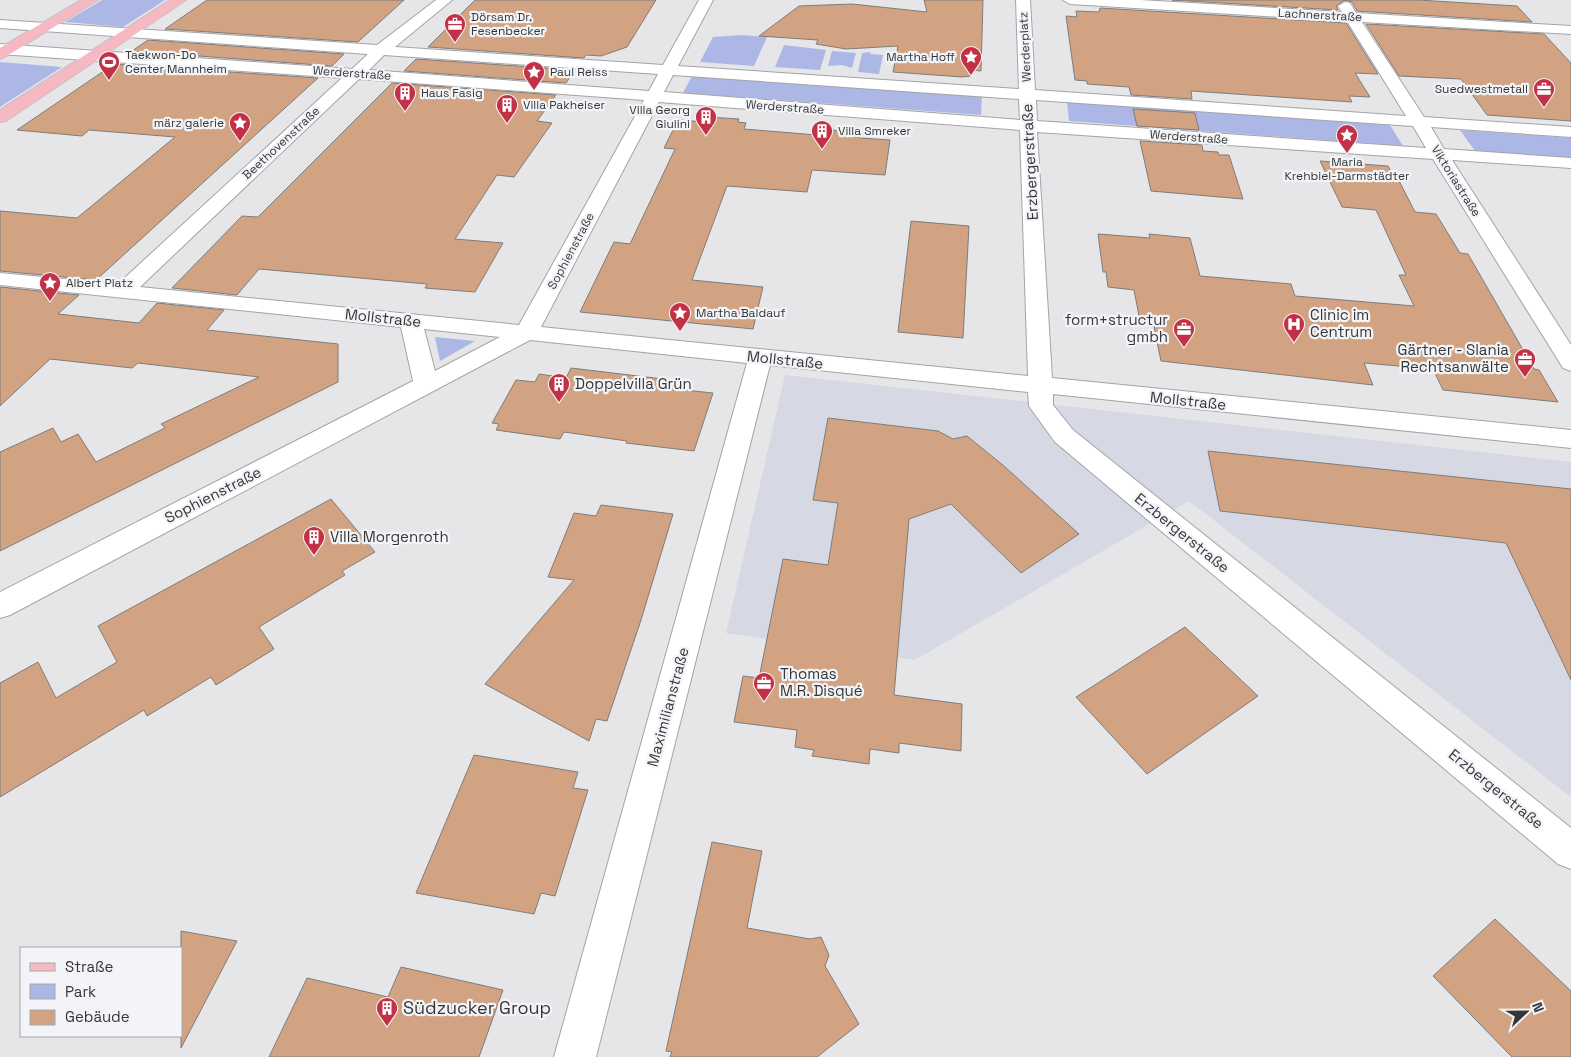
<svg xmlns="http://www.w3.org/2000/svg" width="1571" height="1057" font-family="'Space Grotesk',sans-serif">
  <rect width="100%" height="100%" fill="#e6e6e9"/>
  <!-- built -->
  <path fill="#d6d9e3" d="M785,375L1571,462V797L1189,501L915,660L726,633Z"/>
  <!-- green -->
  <path fill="#acb7e5" d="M102,0H165L123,27L65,22Z
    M742,35L767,37L754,66L700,62L713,37Z
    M784,45L826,50L820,70L775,67Z
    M832,51L856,53L852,68L842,65L828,66Z
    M870,52V54L883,55L879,74L858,72L862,53Z
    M0,62L62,67L0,107Z
    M692,76L982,96L981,115L683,93Z
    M1067,102L1390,125L1403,146L1069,121Z
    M1460,130L1571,138V158L1475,151Z
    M435,337L475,341L440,361Z"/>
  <!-- building -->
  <path fill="#d1a382" stroke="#7f7c7a" d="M207,0H404L358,42L165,29Z
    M475,0H656L627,47L601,56L586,55L584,58L428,47Z
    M924,0H983L981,71L972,70L971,76L962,77L893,72L898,46L846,49L816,44L818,40L759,36L799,6L852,4L927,12Z
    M1172,0H1418L1517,6L1532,22L1357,11L1352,2L1345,0L1336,6L1338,10Z
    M1100,8L1346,23L1378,74L1355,73L1370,97L1349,96L1352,102L1191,91L1192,99L1131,95L1129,87L1087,84V81L1075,80L1066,16L1077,17L1076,11L1099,12Z
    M1366,24L1544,34L1571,63V121L1487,115L1461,79L1399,76Z
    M148,40L344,54L332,66L132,51Z
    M416,59L575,70L566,83L404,71Z
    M114,64L318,78L96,280L0,271V211L77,218L175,137L89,130L82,136L17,130Z
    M392,83L556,95L537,121L552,123L514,177L497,175L455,239L503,243L475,292L425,288L427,284L259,269L237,295L172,288L242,216L258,217Z
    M1133,109L1195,113L1199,130L1137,126Z
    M708,117L739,119L738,122L746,123L744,129L817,135V130H834L860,138L890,140L885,175L812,170L807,192L727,186L692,280L763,287L753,329L580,312L614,242L630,244L675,149L664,148L678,120L706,122Z
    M1140,141L1202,145L1203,151L1218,152L1219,155H1229L1243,199L1151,191Z
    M1320,161L1388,166L1391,171H1394L1415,212L1436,214L1460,253L1468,254L1534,369L1539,370L1558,402L1443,390L1433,369L1364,363L1373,385L1161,361L1153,322L1140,321L1134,290L1108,287L1106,272H1103L1098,234L1150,238L1149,234L1190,238L1200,276L1291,284L1295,296L1414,306L1399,275H1406L1376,210L1342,207Z
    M911,221L969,226L963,338L898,332Z
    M0,287L79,295L58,314L139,323L157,303L224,310L207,330L338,344V382L0,551V452L53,428L61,442L78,434L96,462L165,428L161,424L259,377L138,363L132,368L50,359L0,406Z
    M571,368L688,382L684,390L713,393L694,451L626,443L627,441L564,432L560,439L496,430L499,424L492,423L516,380L535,382L539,374L566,378Z
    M828,418L938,431L953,439L967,436L1004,466L1079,534L1021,573L951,504L909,519L894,695L962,704L961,751L899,743V753L870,749L869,764L812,756L814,750L795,747L797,730L734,722L743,676L759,678L783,559L828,565L838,503L813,500Z
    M1208,451L1571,489V680L1506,543L1220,511Z
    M331,499L375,552L342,571L345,575L259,627L274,649L216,685L211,677L147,716L144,710L0,797V683L38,662L56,698L117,662L98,626Z
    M601,505L673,514L641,620L607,721L596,719L589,741L485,684L574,580L548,577L574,513L596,516Z
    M1185,627L1258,696L1147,774L1076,697Z
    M474,755L578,772L573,788L588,790L555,896L541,893L534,914L416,893Z
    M712,842L762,851L747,928L810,939L821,937L829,955L825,966L859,1024L817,1057H670L672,1052L666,1051Z
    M1495,919L1571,991V1057H1512L1433,976Z
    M181,931L237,941L181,1048Z
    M401,967L503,990L479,1057H269L307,978L388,997Z"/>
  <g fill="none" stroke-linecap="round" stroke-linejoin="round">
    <!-- minor casing -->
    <g stroke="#a3a4a7" stroke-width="2">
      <path id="minor" d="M436,0H452L395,47L663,65L699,0H713L678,66L1019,89L1016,0H1030L1035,90L1406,116L1347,21L1070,4L1063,0H1140L1342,12L1338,6L1345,2L1350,3L1356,13L1571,26V34L1362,22L1424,117L1571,127V137L1431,127L1444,149L1571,158V168L1452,160L1571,345V371L1563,368L1433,159L1037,132L1052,378L1571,430V448L1053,394V405L1073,430L1571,828V869L1558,864L1055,442L1029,406L1028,392L770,365L596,1057H554L747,363L530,340L10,615L0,618V592L413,381L401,327L0,285V273L118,284L342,78L0,54V44L352,69L368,54L0,28V20L377,45ZM384,55L658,74L649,91L369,70ZM673,75L1019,99L1020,120L664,92ZM359,79L644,100L519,325L140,287ZM1036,100L1413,126L1426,148L1037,121ZM659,102L1020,130L1028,376L541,327ZM424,329L500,337L435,371Z"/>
    </g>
    <!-- major casing -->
    <g stroke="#c2c3c3" stroke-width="2">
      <path id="major" d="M81,0H98L5,57L0,59V48Z
        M170,0H186L6,121L0,122V110Z"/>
    </g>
    <!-- minor -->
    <use href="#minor" fill="#fff" fill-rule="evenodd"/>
    <!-- major -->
    <use href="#major" fill="#f6b9c4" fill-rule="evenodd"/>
  </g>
  <!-- icons -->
  <defs>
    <g id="office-pin" transform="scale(1.125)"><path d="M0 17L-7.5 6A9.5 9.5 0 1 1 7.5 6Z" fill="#c23145" stroke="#f3f4f7"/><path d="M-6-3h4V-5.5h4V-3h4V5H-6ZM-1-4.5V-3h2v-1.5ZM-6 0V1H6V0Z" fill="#fff"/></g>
    <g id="sight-pin" transform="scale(1.125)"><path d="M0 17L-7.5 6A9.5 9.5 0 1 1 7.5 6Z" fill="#c23145" stroke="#f3f4f7"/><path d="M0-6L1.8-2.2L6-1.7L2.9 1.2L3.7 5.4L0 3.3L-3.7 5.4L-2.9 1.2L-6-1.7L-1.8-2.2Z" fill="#fff"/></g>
    <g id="stadium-pin" transform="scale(1.125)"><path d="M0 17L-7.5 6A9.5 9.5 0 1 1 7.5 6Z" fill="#c23145" stroke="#f3f4f7"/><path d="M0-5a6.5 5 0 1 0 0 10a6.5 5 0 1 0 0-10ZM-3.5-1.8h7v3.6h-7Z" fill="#fff"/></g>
    <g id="building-pin" transform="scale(1.125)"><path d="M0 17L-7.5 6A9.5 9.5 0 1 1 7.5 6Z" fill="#c23145" stroke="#f3f4f7"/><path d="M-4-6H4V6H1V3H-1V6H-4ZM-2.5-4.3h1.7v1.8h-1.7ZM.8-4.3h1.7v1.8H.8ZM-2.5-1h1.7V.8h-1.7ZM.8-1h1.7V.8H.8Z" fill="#fff"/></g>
    <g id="hospital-pin" transform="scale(1.125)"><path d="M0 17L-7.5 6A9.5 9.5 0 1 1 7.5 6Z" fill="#c23145" stroke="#f3f4f7"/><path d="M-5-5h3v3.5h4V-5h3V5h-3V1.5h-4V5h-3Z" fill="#fff"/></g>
  </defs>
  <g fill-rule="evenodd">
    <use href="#office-pin" x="455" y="24"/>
    <use href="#sight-pin" x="971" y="57"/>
    <use href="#stadium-pin" x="109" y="62"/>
    <use href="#sight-pin" x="534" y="72"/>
    <use href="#office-pin" x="1544" y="89"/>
    <use href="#building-pin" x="405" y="93"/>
    <use href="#building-pin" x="507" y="105"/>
    <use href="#building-pin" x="706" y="117"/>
    <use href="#sight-pin" x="240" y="123"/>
    <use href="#building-pin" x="822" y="131"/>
    <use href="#sight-pin" x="1347" y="135"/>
    <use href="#sight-pin" x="50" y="283"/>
    <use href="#sight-pin" x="680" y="313"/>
    <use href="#hospital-pin" x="1294" y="324"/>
    <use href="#office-pin" x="1184" y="329"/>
    <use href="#office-pin" x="1525" y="359"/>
    <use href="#building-pin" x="559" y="384"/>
    <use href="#building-pin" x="314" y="537"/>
    <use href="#office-pin" x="764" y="683"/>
    <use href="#building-pin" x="387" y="1008"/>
  </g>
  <g text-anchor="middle" stroke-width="4.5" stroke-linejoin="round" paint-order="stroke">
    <!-- far-street labels -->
    <g font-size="12" fill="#353637" stroke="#f3f4f7">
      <text transform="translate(1320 15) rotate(3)" y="4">Lachnerstraße</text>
      <text transform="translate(1025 47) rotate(-93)" y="4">Werderplatz</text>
      <text transform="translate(352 73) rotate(4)" y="4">Werderstraße</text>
      <text transform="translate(785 107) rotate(4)" y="4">Werderstraße</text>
      <text transform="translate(1189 137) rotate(4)" y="4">Werderstraße</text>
      <text transform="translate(281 143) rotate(-43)" y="4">Beethovenstraße</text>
      <text transform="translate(1456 181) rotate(58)" y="4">Viktoriastraße</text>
      <text transform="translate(571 251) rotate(-62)" y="4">Sophienstraße</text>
    </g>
    <!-- far-poi labels -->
    <g font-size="12" fill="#353637" stroke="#f3f4f7" text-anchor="start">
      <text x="471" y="21">Dörsam Dr.<tspan x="471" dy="14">Fesenbecker</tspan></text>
      <text x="125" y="59">Taekwon-Do<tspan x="125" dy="14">Center Mannheim</tspan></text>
      <text x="955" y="61" text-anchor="end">Martha Hoff</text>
      <text x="550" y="76">Paul Reiss</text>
      <text x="1528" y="93" text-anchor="end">Suedwestmetall</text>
      <text x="421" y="97">Haus Fasig</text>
      <text x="523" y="109">Villa Pakheiser</text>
      <text x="690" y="114" text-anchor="end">Villa Georg<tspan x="690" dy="14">Giulini</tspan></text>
      <text x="224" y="127" text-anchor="end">märz galerie</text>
      <text x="838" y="135">Villa Smreker</text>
      <text x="1347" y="166" text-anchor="middle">Maria<tspan x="1347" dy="14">Krehbiel-Darmstädter</tspan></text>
      <text x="66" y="287">Albert Platz</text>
      <text x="696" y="317">Martha Baldauf</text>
    </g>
    <!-- street labels -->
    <g font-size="15" fill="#353637" stroke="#f3f4f7">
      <text transform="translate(1030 162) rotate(-93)" y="5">Erzbergerstraße</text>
      <text transform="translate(383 318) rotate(6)" y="5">Mollstraße</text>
      <text transform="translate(785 360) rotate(6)" y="5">Mollstraße</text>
      <text transform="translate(1188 401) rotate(6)" y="5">Mollstraße</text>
      <text transform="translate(213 495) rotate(-27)" y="5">Sophienstraße</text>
      <text transform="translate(1182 533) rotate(39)" y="5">Erzbergerstraße</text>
      <text transform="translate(668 707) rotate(-75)" y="5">Maximilianstraße</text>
      <text transform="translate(1496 789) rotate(39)" y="5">Erzbergerstraße</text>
    </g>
    <!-- poi labels -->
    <g font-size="15" fill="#353637" stroke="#f3f4f7" text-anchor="start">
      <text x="1310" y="320">Clinic im<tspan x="1310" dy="17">Centrum</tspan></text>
      <text x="1168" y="325" text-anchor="end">form+structur<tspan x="1168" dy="17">gmbh</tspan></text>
      <text x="1509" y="355" text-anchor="end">Gärtner - Slania<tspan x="1509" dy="17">Rechtsanwälte</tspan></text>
      <text x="575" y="389">Doppelvilla Grün</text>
      <text x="330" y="542">Villa Morgenroth</text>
      <text x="780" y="679">Thomas<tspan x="780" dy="17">M.R. Disqué</tspan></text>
    </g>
    <!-- near-poi labels -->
    <g font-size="18" fill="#353637" stroke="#f3f4f7" text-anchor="start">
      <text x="403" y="1014">Südzucker Group</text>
    </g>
  </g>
  <!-- legend -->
  <rect x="20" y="947" width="162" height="90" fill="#f3f4f7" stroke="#a7a8aa"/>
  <rect x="30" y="963" width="25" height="8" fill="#f6b9c4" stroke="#a7a8aa"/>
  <text x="65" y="972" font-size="15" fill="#353637">Straße</text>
  <rect x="30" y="984" width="25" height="15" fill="#acb7e5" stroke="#a7a8aa"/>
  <text x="65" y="997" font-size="15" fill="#353637">Park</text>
  <rect x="30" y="1010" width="25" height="15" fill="#d1a382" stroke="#a7a8aa"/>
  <text x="65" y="1022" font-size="15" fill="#353637">Gebäude</text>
  <!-- north arrow -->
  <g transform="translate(1526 1012) rotate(68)" stroke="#f3f4f7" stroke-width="4" paint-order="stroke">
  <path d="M0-4L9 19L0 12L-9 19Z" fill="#353637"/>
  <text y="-8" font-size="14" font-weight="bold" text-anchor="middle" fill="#353637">N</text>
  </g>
</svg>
